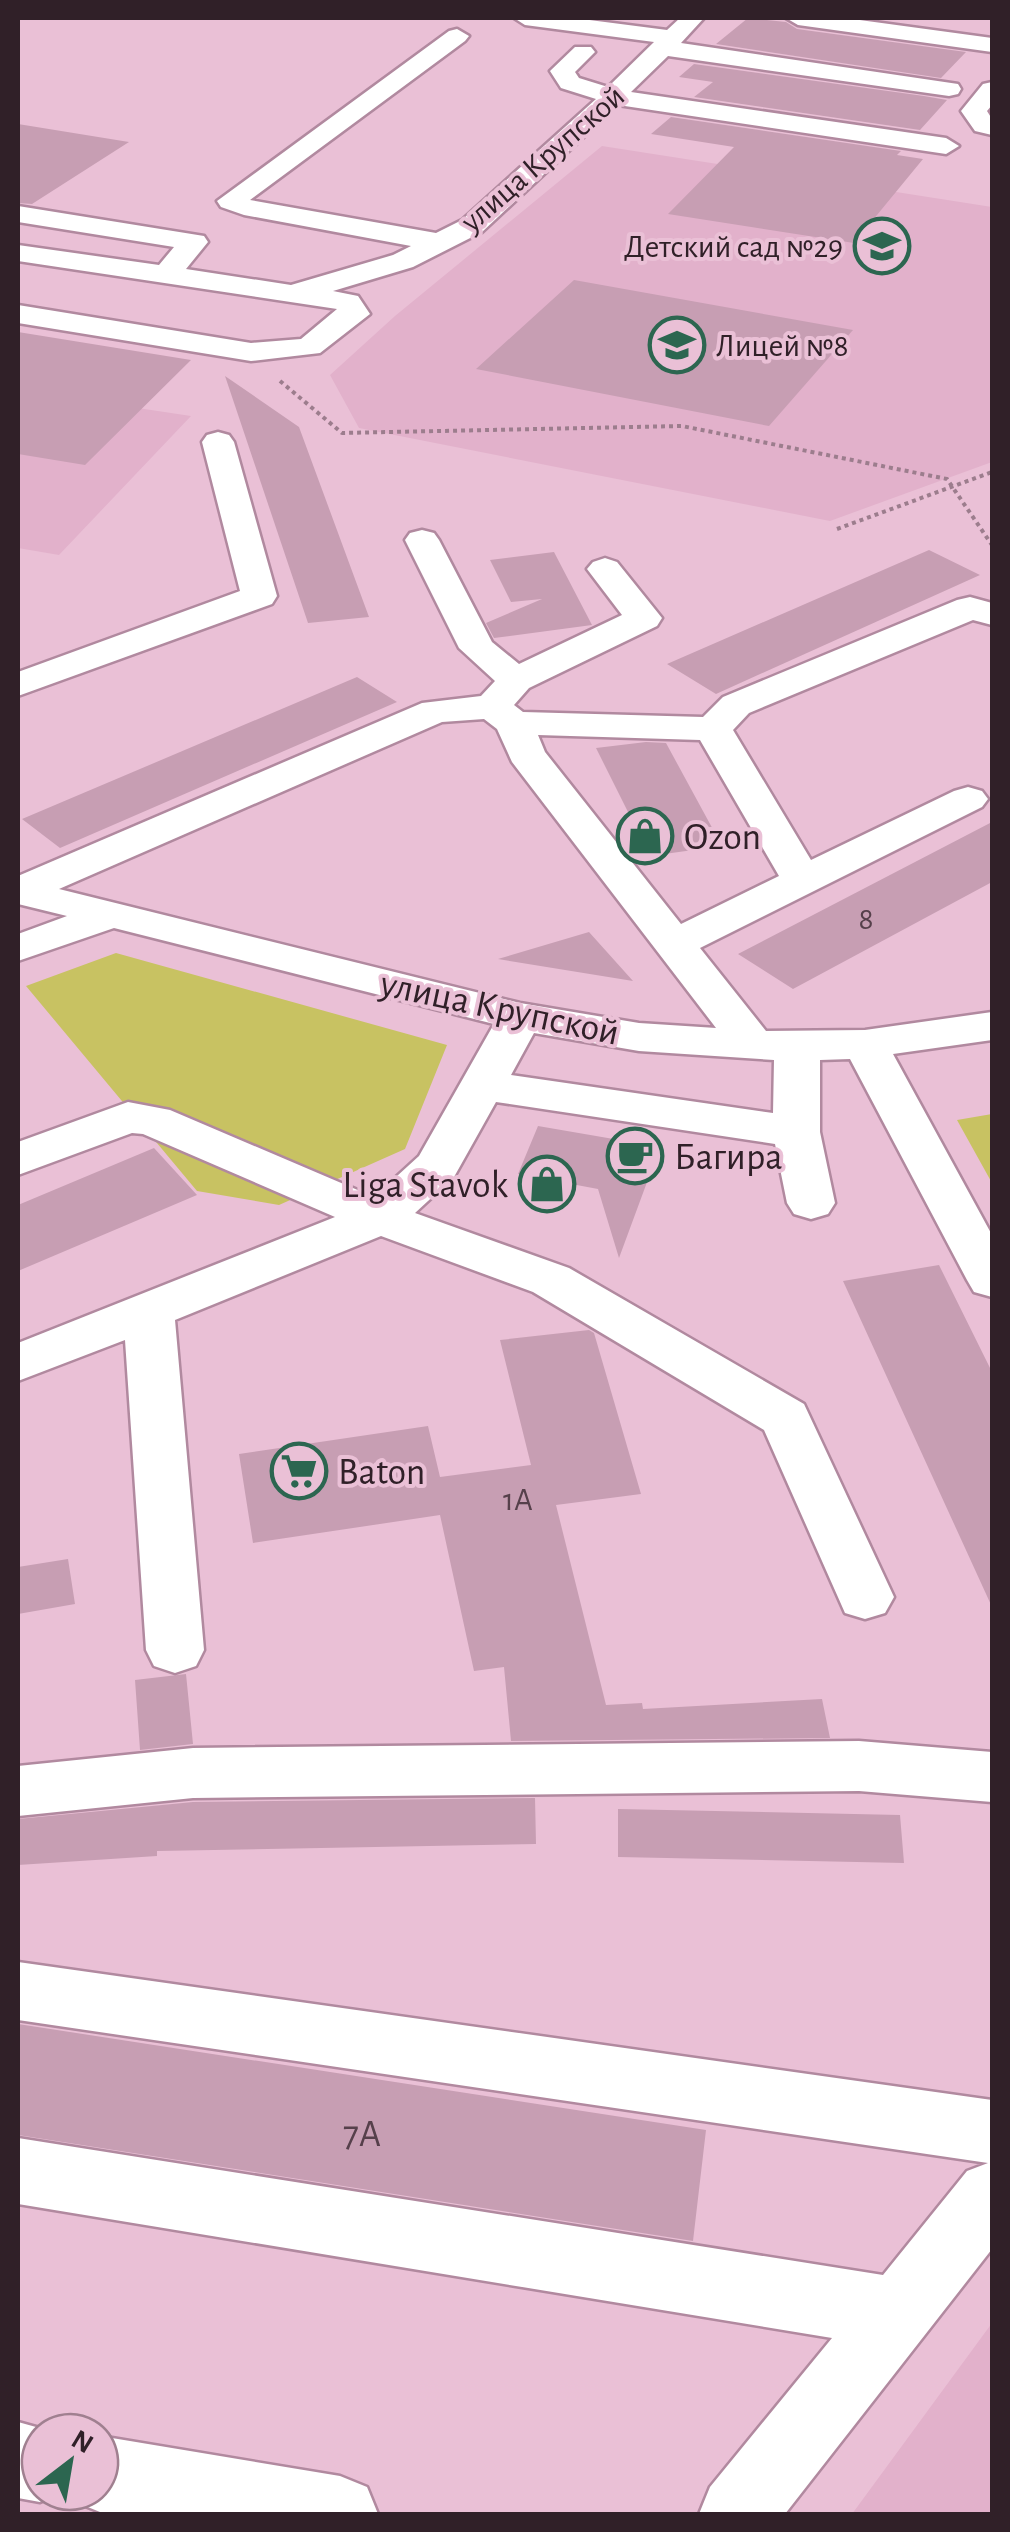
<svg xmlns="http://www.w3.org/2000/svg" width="1010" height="2532" font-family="'Alegreya Sans',sans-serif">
  <rect width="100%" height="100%" fill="#eac0d6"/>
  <!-- built -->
  <path fill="#e2b1cb" d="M602,146L992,207V462L830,521L359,428L330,375L395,316Z
    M18,390L191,416L59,555L18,548Z
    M992,2323V2514H852Z"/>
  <!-- green -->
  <path fill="#c8c262" d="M116,953L447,1045L405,1149L279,1205L197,1191L26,986Z
    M992,1114V1183L957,1120Z"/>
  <!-- building -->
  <path fill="#c79eb3" d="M748,18L786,22L797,29L966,52L941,78L716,44Z
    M694,64L924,96L947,100L920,130L694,97L713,82L679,77Z
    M671,117L901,151L897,155L923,159L854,243L668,214L734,147L651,134Z
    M18,124L129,142L32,204L18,203Z
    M574,280L853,330L769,426L476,369Z
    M18,332L191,360L85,465L18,454Z
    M225,376L299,427L369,617L308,623Z
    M929,550L980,575L716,694L667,664Z
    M554,552L592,625L494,638L486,623L542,599L511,602L490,560Z
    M357,677L397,702L60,848L22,819Z
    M646,742L666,743L722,846L650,856L596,748Z
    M992,822V882L793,989L738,954Z
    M589,932L633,981L498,959Z
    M538,1126L660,1147L619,1258L598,1189L518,1174Z
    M154,1148L197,1195L18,1271V1205Z
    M939,1265L992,1372V1607L843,1281Z
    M589,1330L594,1333L641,1494L556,1505L606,1705L642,1703L643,1709L822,1699L830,1738L511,1741L504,1667L474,1671L440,1515L253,1543L239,1454L428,1426L440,1477L531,1465L500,1340Z
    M68,1559L75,1604L18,1614V1567Z
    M186,1674L193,1744L140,1750L135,1680Z
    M535,1798L536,1844L157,1851V1856L18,1865V1819L193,1802Z
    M618,1809L900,1815L904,1863L618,1857Z
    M18,2024L706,2130L693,2241L18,2135Z"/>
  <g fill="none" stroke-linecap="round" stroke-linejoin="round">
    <!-- minor casing -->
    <g stroke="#b1899f" stroke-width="5">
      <path id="minor" d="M514,18H574L667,30L680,18H704L681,43L958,84L961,89L958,94L949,96L668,56L631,92L946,138L959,146L946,154L618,105L482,232L413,267L333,291L358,296L370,314L320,353L251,361L18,323V305L251,343L301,339L337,309L18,261V245L159,265L174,247L18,222V206L204,236L208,242L186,269L291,285L393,255L411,246L244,215L221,207L217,201L449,31L457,29L469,36L465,41L250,200L436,233L462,220L596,99L561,88L550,71L575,47H591L595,52L575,72L579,78L608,87L654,42L525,25Z
        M786,18H845L992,38V52L798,25Z
        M992,82V105L987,111L992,119V135L975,131L961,111L983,84Z
        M218,432L229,435L234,442L277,596L272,604L18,696V672L240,591L202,442L207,435Z
        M422,530L434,533L439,540L492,642L519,664L622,615L587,569L593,562L605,558L617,562L662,618L657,626L529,688L514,705L523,712L703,717L723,697L957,600L970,597L992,603V625L973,620L749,713L733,730L811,860L954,791L968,787L982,791L988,799L982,807L700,948L766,1031L865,1030L992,1012V1040L893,1054L992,1235V1297L974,1292L967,1280L850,1059L820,1060V1132L835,1203L828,1214L811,1219L794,1214L787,1203L775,1144L496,1102L454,1177L415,1213L569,1268L804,1404L894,1597L885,1613L865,1619L845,1613L764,1430L533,1292L381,1236L175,1320L204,1650L196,1666L175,1673L154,1666L146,1650L125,1340L18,1381V1343L335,1217L143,1134L132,1133L18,1175V1142L128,1102L170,1110L374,1197L419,1156L494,1024L114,928L18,961V934L67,916L18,904V876L422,703L481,696L495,681L459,648L405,540L410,533ZM484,719L497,729L512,762L716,1028L639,1023L520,1003L59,889L442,722ZM538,735L700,740L779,876L681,924L545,752ZM534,1033L639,1051L774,1060L773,1113L511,1075Z
        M859,1741L992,1752V1802L859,1791L193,1798L18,1816V1766L193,1748Z
        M18,1962L992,2100V2249L785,2514H699L710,2487L832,2338L18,2204V2138L883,2275L967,2171L988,2163L18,2020Z
        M18,2422L54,2432H40V2492H64L40,2502L18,2498Z
        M100,2436L340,2476L367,2487L378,2514L100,2512L73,2501L70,2492H100Z"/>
    </g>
    <!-- path -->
    <path stroke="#9c7d8d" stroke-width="4" stroke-dasharray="4 4" stroke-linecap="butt" d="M280,381L342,433L682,426L947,479L992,545
      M837,529L992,472"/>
    <!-- minor -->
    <use href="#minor" fill="#fff" fill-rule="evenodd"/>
  </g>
  <!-- icons -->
  <defs>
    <g id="school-ring" transform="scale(2.875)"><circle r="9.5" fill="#eac0d6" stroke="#2c6650" stroke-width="1.5"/><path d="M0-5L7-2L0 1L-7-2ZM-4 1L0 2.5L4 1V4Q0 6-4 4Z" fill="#2c6650"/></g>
    <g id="shop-ring" transform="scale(2.875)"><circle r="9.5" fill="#eac0d6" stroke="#2c6650" stroke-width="1.5"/><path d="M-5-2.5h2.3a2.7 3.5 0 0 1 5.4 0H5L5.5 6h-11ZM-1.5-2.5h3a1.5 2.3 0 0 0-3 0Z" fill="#2c6650"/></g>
    <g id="cafe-ring" transform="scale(2.875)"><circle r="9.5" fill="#eac0d6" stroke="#2c6650" stroke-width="1.5"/><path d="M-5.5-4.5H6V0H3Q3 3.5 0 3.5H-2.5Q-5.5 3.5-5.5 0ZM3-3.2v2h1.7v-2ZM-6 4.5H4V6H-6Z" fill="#2c6650"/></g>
    <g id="supermarket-ring" transform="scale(2.875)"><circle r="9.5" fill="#eac0d6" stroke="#2c6650" stroke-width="1.5"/><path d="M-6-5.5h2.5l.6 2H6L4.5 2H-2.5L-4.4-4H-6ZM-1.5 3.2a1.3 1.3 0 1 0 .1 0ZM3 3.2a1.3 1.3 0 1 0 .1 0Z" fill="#2c6650"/></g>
  </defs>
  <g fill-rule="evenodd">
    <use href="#school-ring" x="882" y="246"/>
    <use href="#school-ring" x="677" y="345"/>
    <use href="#shop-ring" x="645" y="836"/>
    <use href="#cafe-ring" x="635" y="1156"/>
    <use href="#shop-ring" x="547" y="1184"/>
    <use href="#supermarket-ring" x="299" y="1471"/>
  </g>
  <g text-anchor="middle" stroke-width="8" stroke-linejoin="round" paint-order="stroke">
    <!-- far-street labels -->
    <g font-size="32" fill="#302028" stroke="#eac0d6">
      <text transform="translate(542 158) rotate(-41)" y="11">улица Крупской</text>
    </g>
    <!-- far-poi labels -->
    <g font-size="32" fill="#302028" stroke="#eac0d6" text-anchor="end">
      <text x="843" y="257">Детский сад №29</text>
      <text x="716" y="356" text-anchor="start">Лицей №8</text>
    </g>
    <!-- number labels -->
    <g font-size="32" fill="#56404b">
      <text x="866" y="929">8</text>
      <text x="518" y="1510">1А</text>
    </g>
    <!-- poi labels -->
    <g font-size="38" fill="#302028" stroke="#eac0d6" text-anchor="start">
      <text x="684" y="849">Ozon</text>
      <text x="674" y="1169">Багира</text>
      <text x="508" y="1197" text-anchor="end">Liga Stavok</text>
      <text x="338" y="1484">Baton</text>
    </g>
    <!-- street labels -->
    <g font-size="38" fill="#302028" stroke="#eac0d6">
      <text transform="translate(500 1007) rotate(12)" y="13">улица Крупской</text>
    </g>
    <!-- near-number labels -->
    <g font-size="38" fill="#56404b">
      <text x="362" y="2146">7А</text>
    </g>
  </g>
  <!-- border -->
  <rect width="1010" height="2532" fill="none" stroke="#302028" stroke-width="40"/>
  <!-- north arrow -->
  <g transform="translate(70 2462) rotate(31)"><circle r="48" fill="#eac0d6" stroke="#a08090" stroke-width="2.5"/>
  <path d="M0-8L18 38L0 25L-18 38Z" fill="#2c6650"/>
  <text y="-15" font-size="28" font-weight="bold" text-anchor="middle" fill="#302028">N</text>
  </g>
</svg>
